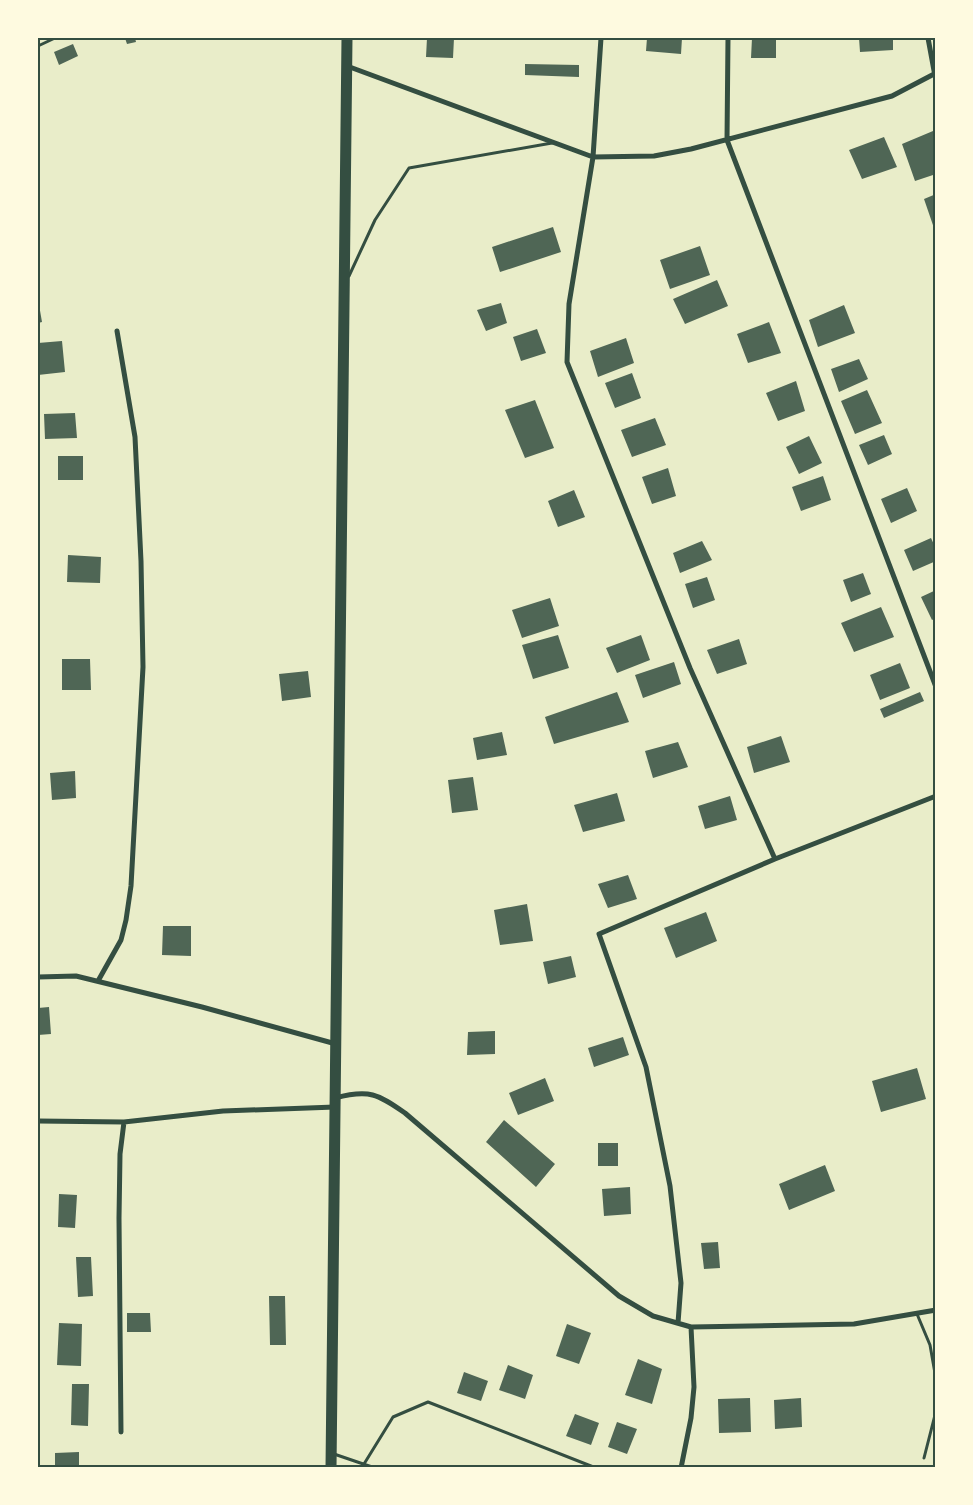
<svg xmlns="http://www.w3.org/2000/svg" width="973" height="1505" font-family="'Work Sans',sans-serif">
  <rect width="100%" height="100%" fill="#e9edc9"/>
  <!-- building -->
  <path fill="#4f6655" d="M125,38H135L136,42L127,44Z
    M427,38H454L453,58L426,57Z
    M647,38H682L681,54L646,51Z
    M752,38H776V58H751Z
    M859,38H893V50L860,52Z
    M73,44L78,56L59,65L54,52Z
    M525,64L579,65V77L525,75Z
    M933,131L936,138V174L915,181L902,144Z
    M884,137L897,167L862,179L849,150Z
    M936,194V231H935L924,199Z
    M553,227L561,252L500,272L492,247Z
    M700,246L710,275L670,289L660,260Z
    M717,280L728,306L685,324L673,299Z
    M38,299L42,322L38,323Z
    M501,303L507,323L486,331L477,310Z
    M844,305L855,333L818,347L809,320Z
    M769,322L781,353L748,363L737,334Z
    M537,329L546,353L521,361L513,337Z
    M626,338L634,363L598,377L590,351Z
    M62,341L65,372L38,375V343Z
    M859,359L868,379L839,392L831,369Z
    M632,373L641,398L615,408L605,383Z
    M796,381L805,411L778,421L766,393Z
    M867,390L882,423L855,434L841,401Z
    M535,400L554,448L525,458L505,410Z
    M75,413L77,438L45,439L44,414Z
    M655,418L666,445L632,457L621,430Z
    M884,435L892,454L868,465L859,445Z
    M809,436L822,463L799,474L786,447Z
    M58,456H83V480H58Z
    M668,468L676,496L652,504L642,477Z
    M823,476L831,500L801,511L792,487Z
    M907,488L917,511L891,523L881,499Z
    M574,490L585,517L558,527L548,501Z
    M931,538L936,549V561L913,571L904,550Z
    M702,541L712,560L680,573L673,553Z
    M68,555L101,557L100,583L67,582Z
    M863,573L871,594L851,602L843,580Z
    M707,577L715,600L693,608L685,584Z
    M936,590V618L932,620L921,597Z
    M550,598L559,626L522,638L512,610Z
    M881,607L894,637L854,652L841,623Z
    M558,635L569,668L533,679L522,645Z
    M641,635L650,660L617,673L606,648Z
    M739,639L747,664L717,674L707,650Z
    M62,659H90L91,690H62Z
    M674,662L681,684L643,698L635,675Z
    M900,663L910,688L880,700L870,675Z
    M308,671L311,697L282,701L279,674Z
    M617,692L629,722L554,744L545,717Z
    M920,692L924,701L884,718L880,709Z
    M502,732L507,755L477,760L473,738Z
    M781,736L790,762L754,773L747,747Z
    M678,742L688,767L653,778L645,751Z
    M75,771L76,798L52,800L50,773Z
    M473,777L478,810L452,813L448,780Z
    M617,793L625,821L583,832L574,805Z
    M730,796L737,820L705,829L698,806Z
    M38,841H39L40,859H38Z
    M628,875L637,899L608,908L598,884Z
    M527,904L533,941L500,945L494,910Z
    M706,912L717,941L676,958L664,928Z
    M163,926H191V956L162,955Z
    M571,956L576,977L548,984L543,962Z
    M49,1007L51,1034L38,1035V1008Z
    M495,1031V1054L467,1055L468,1032Z
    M623,1037L629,1055L594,1067L588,1048Z
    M917,1068L926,1099L881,1112L872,1081Z
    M545,1078L554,1101L518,1115L509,1093Z
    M504,1120L555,1164L536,1187L486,1142Z
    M598,1143H618V1166H598Z
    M825,1165L835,1191L789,1210L779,1184Z
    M630,1187L631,1214L604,1216L602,1189Z
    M59,1194L77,1195L75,1228L58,1227Z
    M718,1242L720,1268L704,1269L701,1243Z
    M76,1257H91L93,1296L78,1297Z
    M269,1296H285L286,1345H270Z
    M127,1313H150L151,1332H127Z
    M59,1323L82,1324L81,1366L57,1365Z
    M567,1324L591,1333L579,1364L556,1356Z
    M638,1359L662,1369L652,1404L625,1395Z
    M508,1365L533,1375L525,1399L499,1390Z
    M464,1372L488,1381L481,1401L457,1393Z
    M72,1384H89L88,1426L71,1425Z
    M750,1398L751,1432L719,1433L718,1399Z
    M801,1398L802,1427L775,1429L774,1400Z
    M575,1414L599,1423L591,1445L566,1436Z
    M617,1422L637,1429L627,1454L608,1447Z
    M79,1452V1468H55V1453Z"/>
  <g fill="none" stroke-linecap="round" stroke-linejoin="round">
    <!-- service -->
    <path stroke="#344e41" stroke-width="3" d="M38,46L55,38
      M349,276L375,220L409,168L552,143
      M917,1314L930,1345L936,1379
      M334,1454L375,1468
      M924,1458L936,1411
      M364,1464L393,1417L428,1402L596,1468"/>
    <!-- minor -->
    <path stroke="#344e41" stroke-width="5" d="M601,38L593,157L569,304L567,362L690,668L775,859L936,796
      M728,38L727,140L936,687
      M928,38L935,76
      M347,66L593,157L654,156L691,149L892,96L936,73
      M38,977L76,976L202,1007L336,1044
      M98,981L121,940L126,920L131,886L143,667L141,561L135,437L117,331
      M335,1098C369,1089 378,1094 405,1113L619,1296L653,1316L691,1327L854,1324L936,1310
      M38,1121L124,1122
      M678,1323L681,1283L670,1186L646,1067L599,934L775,859
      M121,1432L119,1218L120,1154L124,1122L223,1111L335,1107
      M681,1468L691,1418L694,1387L691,1327"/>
    <!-- primary -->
    <path stroke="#344e41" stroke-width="11" d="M331,1468L347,38"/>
  </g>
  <!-- border -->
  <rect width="973" height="1505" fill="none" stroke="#fefae0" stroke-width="78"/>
  <rect x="39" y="39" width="895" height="1427" fill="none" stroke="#344e41" stroke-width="2"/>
</svg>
